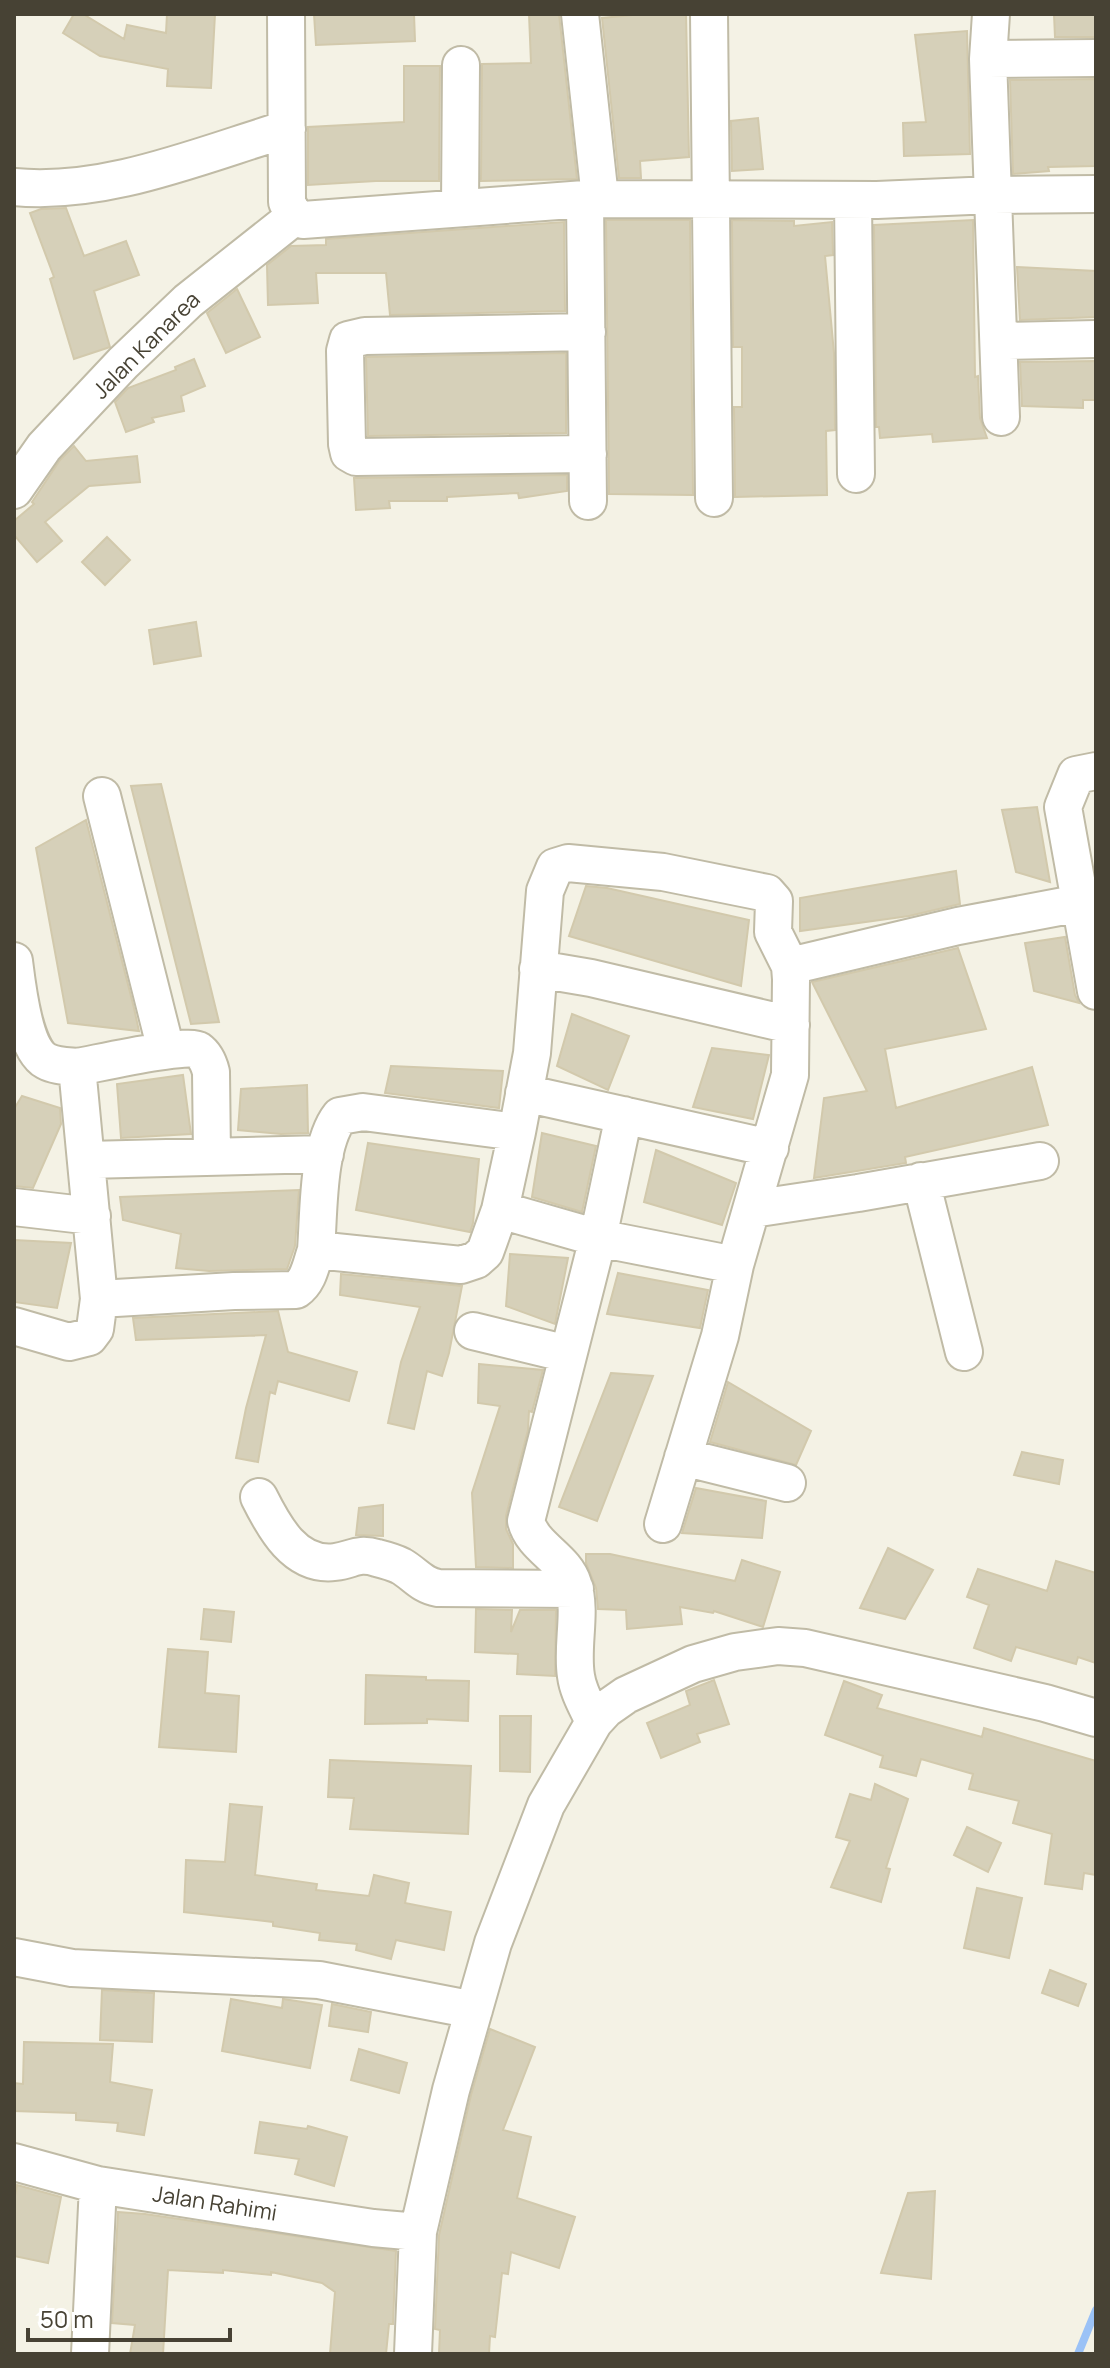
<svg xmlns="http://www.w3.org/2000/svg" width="1110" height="2368" font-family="Manrope,sans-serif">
  <rect width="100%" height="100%" fill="#f4f2e5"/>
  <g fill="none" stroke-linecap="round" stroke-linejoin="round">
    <!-- stream -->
    <path stroke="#9bc2f6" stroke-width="8" d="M1078,2354L1096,2310"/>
  </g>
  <!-- building -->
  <path fill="#d6d0b9" stroke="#d2c9ac" stroke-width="2" d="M74,14H83L124,39L127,25L166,33L167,14H215L211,88L167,86L168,69L100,56L63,33Z
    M314,14H414L415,41L316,45Z
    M529,14H559L577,179L481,181L482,64L531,63Z
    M643,14H686L689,157L640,161L641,178H619L602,18Z
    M1054,14H1096V37H1055Z
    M967,31L970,154L904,156L903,123L926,122L915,35Z
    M404,66H440L439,181H376L308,185V127L404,122Z
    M1096,79V166L1048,167L1049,171L1013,174L1010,80Z
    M758,118L763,169L732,171L731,121Z
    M66,208L84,256L126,241L139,275L94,291L110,347L74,359L50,279L54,277L30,213L41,209Z
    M606,220H690L693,495L609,494Z
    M732,220L794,221V226L832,222L833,255L825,256L834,353L835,430L826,431L827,495L735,497L734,407H742V347H733Z
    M973,220L975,377L978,376L980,418L987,438L933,442L932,434L880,438L879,427H876L874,225Z
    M564,222L565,311L390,315L386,273H316L318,303L268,305L267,265L291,246L326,245V239Z
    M1017,267L1096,271V317L1020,320Z
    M237,289L260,337L226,353L207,313Z
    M566,353V433L368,436L366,357Z
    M194,359L205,386L181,396L184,411L152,418L154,422L126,432L115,402L128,388L176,370L175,367Z
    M1096,361V400H1083V408L1022,406L1020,362Z
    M74,446L86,461L137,456L140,482L89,486L45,522L62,541L37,562L14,535V521L34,504L32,502L60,460Z
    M567,475V491L519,498L518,493L447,497V501H389L390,508L356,510L354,478Z
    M107,537L130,560L105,585L82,562Z
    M196,622L201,656L154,664L149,630Z
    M161,784L219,1022L191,1024L131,786Z
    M1037,807L1050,882L1016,872L1002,810Z
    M86,820L134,1008L139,1031L68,1023L36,848Z
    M956,871L960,904L909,916L800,931V898Z
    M586,886L607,888L749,920L741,986L569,936Z
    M1065,937L1075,995L1079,1003L1034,991L1025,943Z
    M958,948L986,1029L885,1049L896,1108L1032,1067L1048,1125L905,1157L906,1163L814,1178L824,1098L867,1091L812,982Z
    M572,1014L629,1036L608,1090L557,1066Z
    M712,1048L769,1055L753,1119L693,1107Z
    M391,1066L503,1071L499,1108L385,1093Z
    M183,1075L191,1134L121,1138L117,1084Z
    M307,1085L308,1133L281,1134L238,1130L241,1089Z
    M22,1096L60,1108L61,1124L33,1188L14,1186V1109Z
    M542,1133L596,1146L582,1212L532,1197Z
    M368,1143L479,1159L473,1223L470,1232L356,1210Z
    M656,1150L736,1183L722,1225L644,1202Z
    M299,1190L295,1246L287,1269L209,1271L176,1268L181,1234L123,1220L120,1197Z
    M14,1240L71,1243L57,1308L14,1302Z
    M510,1254L568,1258L555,1324L506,1306Z
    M618,1273L708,1290L700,1328L607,1314Z
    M341,1274L462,1286L449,1353L442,1376L427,1371L414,1429L388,1423L401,1362L420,1307L340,1295Z
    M278,1311L288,1352L357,1372L349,1401L278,1381L275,1394L270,1392L258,1462L236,1458L246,1408L266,1335L136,1340L133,1318Z
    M479,1364L543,1370L532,1412L529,1411L528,1430L506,1516V1529L513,1544V1568L476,1567L472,1493L500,1406L478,1403Z
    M611,1373L653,1376L597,1521L559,1507Z
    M728,1382L811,1431L796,1465L710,1442Z
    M1022,1452L1063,1460L1059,1484L1014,1475Z
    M696,1488L766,1501L762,1538L682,1533Z
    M383,1505V1536L356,1535L359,1508Z
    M888,1548L933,1570L905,1619L860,1608Z
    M586,1554H610L735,1581L742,1560L780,1572L763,1627L714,1611L713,1613L680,1607L682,1624L627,1629L626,1610L598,1609L596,1588L586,1563Z
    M1056,1561L1096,1573V1663L1078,1657L1076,1664L1016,1647L1011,1661L974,1648L989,1605L967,1597L978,1569L1047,1591Z
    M204,1609L234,1612L231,1642L201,1639Z
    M476,1609L512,1610L511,1632L520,1610H556L555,1676L517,1674L518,1654L475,1652Z
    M168,1649L208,1652L205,1693L239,1696L236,1752L159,1747Z
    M366,1675L426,1677V1680L469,1681L468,1721L427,1719V1723L365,1724Z
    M714,1680L729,1724L697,1734L700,1742L661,1758L647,1723L690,1705L686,1691Z
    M844,1681L882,1695L877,1708L982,1737L984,1728L1096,1761V1875L1084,1873L1082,1889L1045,1884L1052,1834L1013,1823L1019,1801L969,1789L973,1774L921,1759L916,1776L880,1767L883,1756L825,1735Z
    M500,1716H531L530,1772L500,1771Z
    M330,1760L471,1766L468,1834L350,1829L354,1798L328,1797Z
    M875,1784L908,1799L886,1868L890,1869L881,1902L831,1887L850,1841L836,1837L850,1794L871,1800Z
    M230,1804L262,1807L255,1875L317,1884L316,1890L369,1896L374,1875L409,1883L405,1903L451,1912L444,1950L396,1940L391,1959L356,1950L357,1944L319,1940L320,1933L273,1926V1922L184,1912L186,1860L225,1862Z
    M967,1827L1001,1843L988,1872L954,1855Z
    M977,1888L1022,1898L1009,1958L964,1948Z
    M1050,1970L1086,1984L1078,2006L1042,1993Z
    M102,1990L154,1993L152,2042L100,2040Z
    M231,1999L282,2008L283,1999L322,2005L310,2068L222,2051Z
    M332,2004L371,2012L368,2032L329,2026Z
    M490,2029L535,2047L503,2130L531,2137L517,2198L575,2217L559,2268L511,2252L508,2274L502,2273L495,2337L490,2336L489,2354H439L440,2330L435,2329L439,2235L471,2095Z
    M24,2042L113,2044L110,2082L152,2090L144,2135L117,2131L118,2123L76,2120V2113L14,2111V2083L23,2084Z
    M359,2049L407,2063L399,2093L351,2080Z
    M260,2122L307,2129L308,2126L347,2137L334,2186L295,2174L299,2159L255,2153Z
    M17,2185L61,2197L48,2263L14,2256V2200Z
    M935,2191L931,2279L881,2273L908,2193Z
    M118,2212L145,2214L396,2251L393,2324H389L386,2354H330L335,2292L322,2283L271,2272V2275L223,2270V2273L168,2270L163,2354H130L135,2325L112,2323Z"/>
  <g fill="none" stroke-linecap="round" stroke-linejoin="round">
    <!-- minor casing -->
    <g stroke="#c0bba6" stroke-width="40">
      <path id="minor" d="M286,14L287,202L294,217L303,220L585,199L877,200L993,195L1096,194
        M580,14L600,198
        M709,14L714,498
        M988,59L991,14
        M14,187C105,196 201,155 287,129
        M585,199L588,501
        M853,200L856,474
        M460,207L461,65
        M587,332L365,336L348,340L345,351L347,444L349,453L356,457L588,454
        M999,341L1096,339
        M1001,417L988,59L1096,58
        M14,490L44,447L123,363L188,301L294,217
        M1096,771L1076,775L1063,807L1096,991
        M102,796L166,1050
        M14,961C17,985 24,1049 46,1061C55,1066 66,1066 77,1067
        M790,966L958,926L1096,900
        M538,969L591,978L791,1025
        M524,1093L770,1148
        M517,1132L363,1112L340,1116C317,1145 319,1213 316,1250L461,1265L476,1260L485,1252L500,1210L517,1132L532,1053L545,891L555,867L568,863L663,872L767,893L774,901L773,932L790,966L791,979L790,1075L735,1265
        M87,1160L325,1154
        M921,1181L964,1352
        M14,1207L92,1216
        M752,1209L858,1193L1040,1161
        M500,1210L598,1238L735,1265L720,1336L663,1524
        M99,1299L234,1291L296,1290C309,1281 311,1264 316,1250
        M14,1326L69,1342L89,1337L95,1329L99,1299L77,1067C95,1064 188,1043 198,1050C205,1055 209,1064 211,1072L212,1157
        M473,1331L568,1354
        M683,1457L787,1483
        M259,1497C274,1527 295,1567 335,1562C353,1560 357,1552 377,1558C385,1560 393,1562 401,1566C415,1574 421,1585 438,1588L575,1589
        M594,1722C588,1708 578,1692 576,1676C571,1646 582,1613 573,1584C565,1558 533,1548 526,1521L598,1238L624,1115
        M14,1957L72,1968L319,1980L474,2010
        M14,2162L98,2185L373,2228L418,2232
        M90,2354L98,2185
        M413,2354L418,2232L451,2090L493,1943L546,1805L594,1722L606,1709L626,1695L693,1664L735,1652L778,1646L805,1648L1045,1703L1096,1718"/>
    </g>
    <!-- minor -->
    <use href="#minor" stroke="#fff" stroke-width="36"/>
  </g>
  <g text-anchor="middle" stroke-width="7" stroke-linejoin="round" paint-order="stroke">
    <!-- street labels -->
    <g font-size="22" fill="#474234" stroke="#fff">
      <text transform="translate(146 345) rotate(-45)" y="8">Jalan Kanarea</text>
      <text transform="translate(215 2203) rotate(9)" y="8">Jalan Rahimi</text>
    </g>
  </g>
  <!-- border -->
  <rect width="1110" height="2368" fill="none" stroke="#474234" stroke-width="32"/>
  <!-- scale -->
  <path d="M28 2328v12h202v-12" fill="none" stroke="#474234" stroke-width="4"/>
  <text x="40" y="2328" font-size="24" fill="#474234" stroke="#ffffff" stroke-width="6" paint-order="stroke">50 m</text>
</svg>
